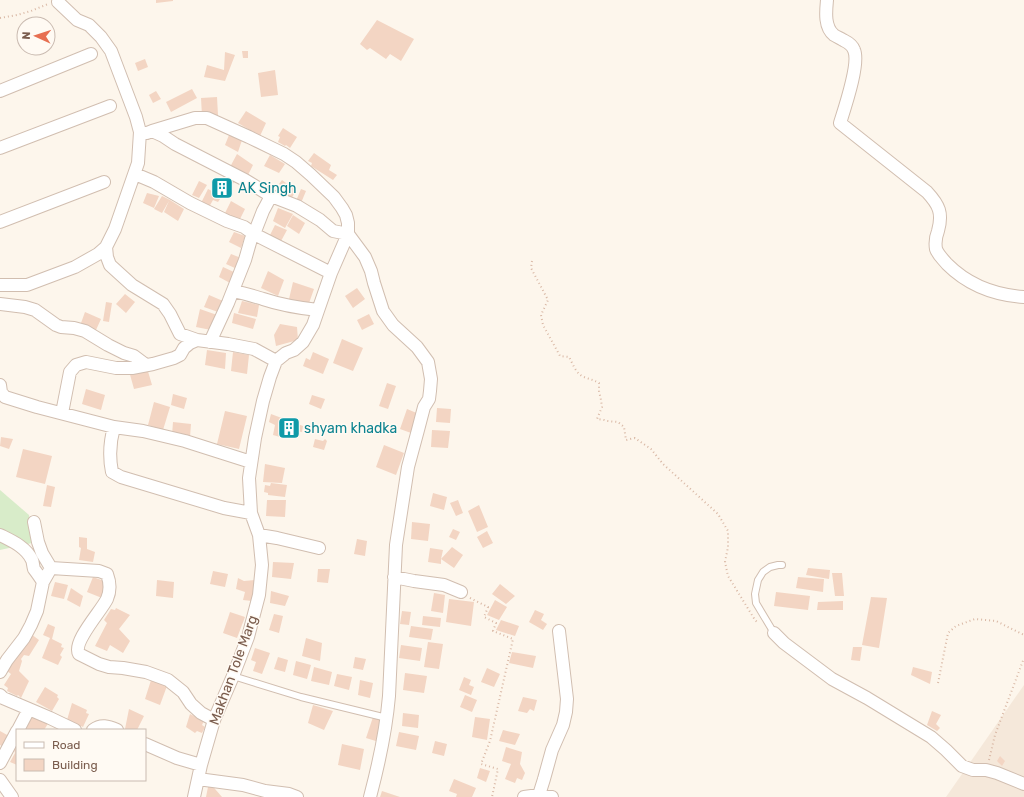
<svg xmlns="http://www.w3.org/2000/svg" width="1024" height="797" font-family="Rubik,sans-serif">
  <rect width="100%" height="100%" fill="#fdf6ec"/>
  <!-- residential -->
  <path fill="#f5e8da" d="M1024,685V797H946Z"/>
  <!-- green -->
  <path fill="#d8ecc9" d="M0,490L29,515L32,543L0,550Z"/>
  <!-- building -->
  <path fill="#f3d5c3" d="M156,0H173V1L156,3Z
    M377,20L414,39L401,61L390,54L386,59L370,48L367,50L360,44Z
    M242,51H248V58H243Z
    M225,52L235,55L225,81L204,77L207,65L224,70Z
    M145,59L148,67L138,71L135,63Z
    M275,70L278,95L261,97L258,73Z
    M192,89L197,98L171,112L166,102Z
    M156,91L161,99L153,103L149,95Z
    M217,97L218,115L202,116L201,98Z
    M246,111L266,123L260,136L238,123Z
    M283,128L297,137L290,148L286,145L285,146L278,142L280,137L278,136Z
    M229,135L242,140L238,152L225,145Z
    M314,153L331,165L329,170L337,175L333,180L311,166L312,163L308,161Z
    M237,154L253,165L247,177L230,167Z
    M270,155L285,164L279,173L264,166Z
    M227,175L235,180L226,198L222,196L218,202L213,200L209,207L201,203L208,189L212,191L216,183L221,186Z
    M282,180L290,186L292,185L297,190L290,200L283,196L286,189L279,184Z
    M199,181L207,185L199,198L192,195Z
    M301,189L306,191L301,203L296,201Z
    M147,193L159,196L154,208L143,203Z
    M162,196L170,200L184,209L178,221L164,212L169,201L162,213L154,209Z
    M231,201L245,209L239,221L225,213Z
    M278,208L293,214L285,228L273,221Z
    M293,215L305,223L299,234L287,226Z
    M275,225L287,230L280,243L269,237Z
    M234,232L245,236L241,248L229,242Z
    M231,254L241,258L237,269L226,264Z
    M223,267L236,273L230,283L219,277Z
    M268,271L284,280L278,296L261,288Z
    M293,282L314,289L308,306L289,299Z
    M357,288L365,299L353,308L345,296Z
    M125,294L135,302L126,313L116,304Z
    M209,295L223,301L218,312L204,307Z
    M242,301L259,305L257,317L238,313Z
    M106,302L112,303L109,322L103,321Z
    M200,309L217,315L211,330L196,327Z
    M85,312L101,319L96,330L81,323Z
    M234,313L256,319L253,329L232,323Z
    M369,314L374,324L362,330L357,320Z
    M280,324L297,327L298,340L276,346L274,335Z
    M342,339L363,348L353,371L333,363Z
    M207,350L226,353L225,369L205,365Z
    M233,352L249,355L247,374L231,371Z
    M313,352L329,359L323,374L303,366L306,358L310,360Z
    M147,368L152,385L134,389L129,371Z
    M387,383L396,386L388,409L379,406Z
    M86,389L105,395L101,410L82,404Z
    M173,394L187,398L184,409L171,405Z
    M312,395L325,399L321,409L309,404Z
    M154,402L170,407L163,430L148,425Z
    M437,408L451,409L450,423L436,422Z
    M407,409L419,414L411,433L400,429Z
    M225,411L247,416L239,449L217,444Z
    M271,414L303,426L302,432L289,430L287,439L273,435L275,425L269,422Z
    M173,422L191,424L190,437L172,435Z
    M432,430L450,431L448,448L431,447Z
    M1,437L13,439L9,449L0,446Z
    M315,439L323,441L325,439L327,441L324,450L313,447Z
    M384,445L404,453L396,475L376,467Z
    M23,449L52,456L45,484L16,477Z
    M265,464L285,468L282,483L263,482Z
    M271,483L287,485L285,497L268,495V493L264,492L265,485L270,486Z
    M47,485L55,487L51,507L43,506Z
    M433,493L447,497L444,510L430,506Z
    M267,500H286L285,517L266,516Z
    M458,500L463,513L456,516L450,503Z
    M479,505L488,527L477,532L468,511Z
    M412,522L430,524L428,541L411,539Z
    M453,529L460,532L456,540L449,537Z
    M487,531L493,543L483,548L477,537Z
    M79,537L87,538V549L95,552L93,562L79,560L81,548L79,547Z
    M357,539L367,541L365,556L354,554Z
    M452,547L463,555L454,568L441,559V564L428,562L430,548L443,550L441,559Z
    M273,562L294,563L291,579L272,577Z
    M808,568L830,570L829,579L806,575Z
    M318,569H330L328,583L317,582Z
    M213,571L228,574L225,587L210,584Z
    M832,573H842L844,596H835Z
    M93,577L107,582L103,589L106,590L102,598L87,592Z
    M798,577L824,579L823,592L796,588Z
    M238,578L244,581L255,580L252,601L243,600L245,592L236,589Z
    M157,580L174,582L173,598L156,596Z
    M55,582L68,585L64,599L51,596Z
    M500,584L515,596L506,604L492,594Z
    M71,588L83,596L80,607L67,600Z
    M271,591L289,596L285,606L270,603Z
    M776,592L810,596L808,610L774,606Z
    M434,593L445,595L443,613L431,611Z
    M871,597L887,598L879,648L862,645Z
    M449,599L474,602L471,626L446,622Z
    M495,600L507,607L499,620L487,615Z
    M843,601V610H817L818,602Z
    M116,608L130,615L119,629L130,641L123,653L110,645L107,651L95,646L107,623L104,620L111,609L115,610Z
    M535,610L544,614L541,620L547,624L543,630L529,622Z
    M402,611L411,612L409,625L400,624Z
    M230,612L245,617L237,638L223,633Z
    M274,614L283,616L279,633L269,630Z
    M423,616L441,618L440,627L422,625Z
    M501,620L519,626L515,636L496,630Z
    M48,624L55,627L52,639L62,644L61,647L64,648L60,655L62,657L58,665L42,658L50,638L43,635Z
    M411,626L433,629L431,640L409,637Z
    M31,634L39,640L29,656L24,655L21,659L22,661L19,671L29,681L21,698L18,695L17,696L7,691L8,688L4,685L11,674L7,671Z
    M306,638L322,643L320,661L302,656Z
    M428,642L443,644L439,669L424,667Z
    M401,645L422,648L420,661L399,658Z
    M853,647H862L860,661L851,660Z
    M255,648L270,653L262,674L253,671L256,662L251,660Z
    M512,652L536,656L533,668L509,663Z
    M278,657L288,660L285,672L274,669Z
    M355,657L366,659L363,670L353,668Z
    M296,661L311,665L307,679L293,675Z
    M314,667L332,672L329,685L311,681Z
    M913,667L932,672L930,684L911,675Z
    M487,668L500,674L494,687L481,682Z
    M405,673L427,676L424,693L403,690Z
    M337,674L352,677L349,690L334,686Z
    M152,677L167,686L160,705L145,699Z
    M464,677L471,680L469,685L474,687L471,695L459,690Z
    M360,680L373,683L370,698L358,695Z
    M45,687L58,695L57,697L59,699L52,711L36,702Z
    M465,695L477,700L472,712L460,707Z
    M523,697L537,700L534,711L530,709L527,713L518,711Z
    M72,703L87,710L86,713L89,714L83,727L67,720Z
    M313,705L333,711L324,730L308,723Z
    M129,709L144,716L137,730H128L125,729Z
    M932,711L941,715L936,724L940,728L937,731L927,725Z
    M403,713L419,715L418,728L402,726Z
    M31,714L49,722L44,730H23Z
    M190,714L204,721L202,725L205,727L202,733L197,731L195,733L186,727Z
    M373,717L386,721L379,742L366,738Z
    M475,717L490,719L487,740L472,737Z
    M503,730L520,734L515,745L499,741Z
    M0,731L9,736L3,747L0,745Z
    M399,732L419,736L416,750L396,746Z
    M435,741L447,744L444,756L432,753Z
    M342,744L364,749L360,770L338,765Z
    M17,746V765L10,762L15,753L14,750Z
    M506,747L522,752L520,764L525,773L522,780L517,778L515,783L505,779L511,764L502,761Z
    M1000,756L1005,761L1002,766L997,761Z
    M480,768L490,771L486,782L477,778Z
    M454,779L476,788L472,797H456L457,794L449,791Z
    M209,782L222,797H206Z
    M382,791L400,797H380Z"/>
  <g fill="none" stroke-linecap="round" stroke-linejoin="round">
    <!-- lane casing -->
    <g stroke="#d1beb0" stroke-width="8">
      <path id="lane" d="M774,633L756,603L755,594L758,580L763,572L770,567L778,565H782
        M233,676L301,697L387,718"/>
    </g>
    <!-- street casing -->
    <g stroke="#d1beb0" stroke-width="14">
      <path id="street" d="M827,0C826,11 824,27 834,35C837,37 840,38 843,40C847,42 852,44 854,50C860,63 845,107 840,123L927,192C939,205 943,213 938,231C936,236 935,243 936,249C938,255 943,259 947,264C968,285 994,295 1024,297
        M58,2L77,20L89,25L101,37L111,51L136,117L140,132L138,163L115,229L106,247L107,257L110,265L132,285L163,304L170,314L180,334L197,340L228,344L254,349L276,361
        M0,91L91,54
        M152,131L195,118H207L249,137L284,154L296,162L311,175L334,197L342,208L346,215L348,223V234L365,257L371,271L374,283L383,311L393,325L417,347L428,362L431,379L430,391L429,399L424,407L418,430L408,467L396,545L389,696C386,731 379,763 370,797
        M140,132L147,133L152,131L163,136L175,144L245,180L271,196L297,206L320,220L333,231L348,234L331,273L313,325L303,342L294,350L286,353L276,361L270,377L263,401L255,438L249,478L251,513L259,535L262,565L259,595L248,637L233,676L214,720L201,765L194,797
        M0,148L110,106
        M135,174L154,182L190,203L227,221L244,227L254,234L331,273
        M0,222L104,182
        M0,285H27L75,267L98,254L106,247
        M233,291C244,293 253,296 263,299C281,305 299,308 318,310
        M0,304L25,307L35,310L56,325L61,327L74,328L85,331L108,345L124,353L134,356L146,365
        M210,342L228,303L245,260L251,239L254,234L263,211L271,196
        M0,385L1,392L5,397L37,407L114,427C110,441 109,457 112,472L121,477L224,508L251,513
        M62,413L70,372L76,365L86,362L116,368H132L153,364L174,358L180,355L184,348L190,343L197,340
        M114,427L143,431L185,441L251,462
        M34,522L38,542L42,553L51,568L99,571L107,574C110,582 111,590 107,599C102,610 72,642 79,654L99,664L109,667L123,668L146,672L168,680L183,692L191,704L201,713L214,720
        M0,535C12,541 26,547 32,560C33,562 33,566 34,569C37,573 40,577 43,582
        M259,535L277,538L319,548
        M394,577L414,581L444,585L461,592
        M774,633L784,643L832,679L867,698L931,737L946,750L962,766L973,770H986L997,773L1024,784
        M0,672L7,660L24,638L31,625L37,611L43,582L51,568
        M0,695L3,698L50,718L75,730
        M18,730L29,709
        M93,730C101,724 108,726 117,730
        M145,744L177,758L201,765
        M0,763L17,731
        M198,779L243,785L265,791L289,794L297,797
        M0,780L12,797
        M539,795L544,779L552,750L563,725L566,712L567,699L559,631
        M524,797L539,795L552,797"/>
    </g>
    <!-- path -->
    <path stroke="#d9b8a5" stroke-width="2" stroke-dasharray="1 3" stroke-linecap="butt" d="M0,18L17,15L31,11L48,4
      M532,261L531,268L548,300L541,315L543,325L560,356L569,357C573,364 576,374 584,377C589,379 594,380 599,383V391L601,400L602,407L597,419L604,420L607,421L618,422L624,427L626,440L635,438L651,449L663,464L718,514L728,531V547L725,562L728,576L755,620L757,622
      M470,598L488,607L484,617L496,623L493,631L513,639L490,741L481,764L498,769L492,797
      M938,683L948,633L956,626L975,619L996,621L1024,635
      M989,760L995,735L1024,658"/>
    <!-- lane -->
    <use href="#lane" stroke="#fff" stroke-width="6"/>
    <!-- street -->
    <use href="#street" stroke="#fff" stroke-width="12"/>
  </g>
  <!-- icons -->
  <defs>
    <g id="building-square" transform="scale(1.15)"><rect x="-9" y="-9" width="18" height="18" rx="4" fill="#0f9aa8" stroke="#fffaf3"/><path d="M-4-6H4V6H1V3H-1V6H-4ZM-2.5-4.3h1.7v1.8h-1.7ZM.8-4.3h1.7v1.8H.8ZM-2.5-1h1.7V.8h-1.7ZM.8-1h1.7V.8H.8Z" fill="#fff"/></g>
  </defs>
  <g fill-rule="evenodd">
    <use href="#building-square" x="222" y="188"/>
    <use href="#building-square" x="289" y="428"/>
  </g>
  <g text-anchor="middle" stroke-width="3" stroke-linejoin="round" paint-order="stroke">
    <!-- culture labels -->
    <g font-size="14" fill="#0d838f" stroke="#fffaf3" text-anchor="start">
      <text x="238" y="193">AK Singh</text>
      <text x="304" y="433">shyam khadka</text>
    </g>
    <!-- street labels -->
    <g font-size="14" fill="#7a5c4d" stroke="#fffaf3">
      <text transform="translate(233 670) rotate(-70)" y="5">Makhan Tole Marg</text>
    </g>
  </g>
  <!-- legend -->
  <rect x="16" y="729" width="130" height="52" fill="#fffaf3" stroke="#cabbb1"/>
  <rect x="24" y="742" width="20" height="6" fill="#ffffff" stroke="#cabbb1"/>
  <text x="52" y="749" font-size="12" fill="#7a5c4d">Road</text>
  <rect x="24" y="759" width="20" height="12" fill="#f3d5c3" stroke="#cabbb1"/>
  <text x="52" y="769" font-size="12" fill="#7a5c4d">Building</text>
  <!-- north arrow -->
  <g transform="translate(36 36) rotate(273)"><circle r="19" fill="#fffaf3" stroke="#cabbb1"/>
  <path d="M0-3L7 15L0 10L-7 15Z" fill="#e76f51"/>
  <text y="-6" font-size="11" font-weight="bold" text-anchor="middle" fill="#7a5c4d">N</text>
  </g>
</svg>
